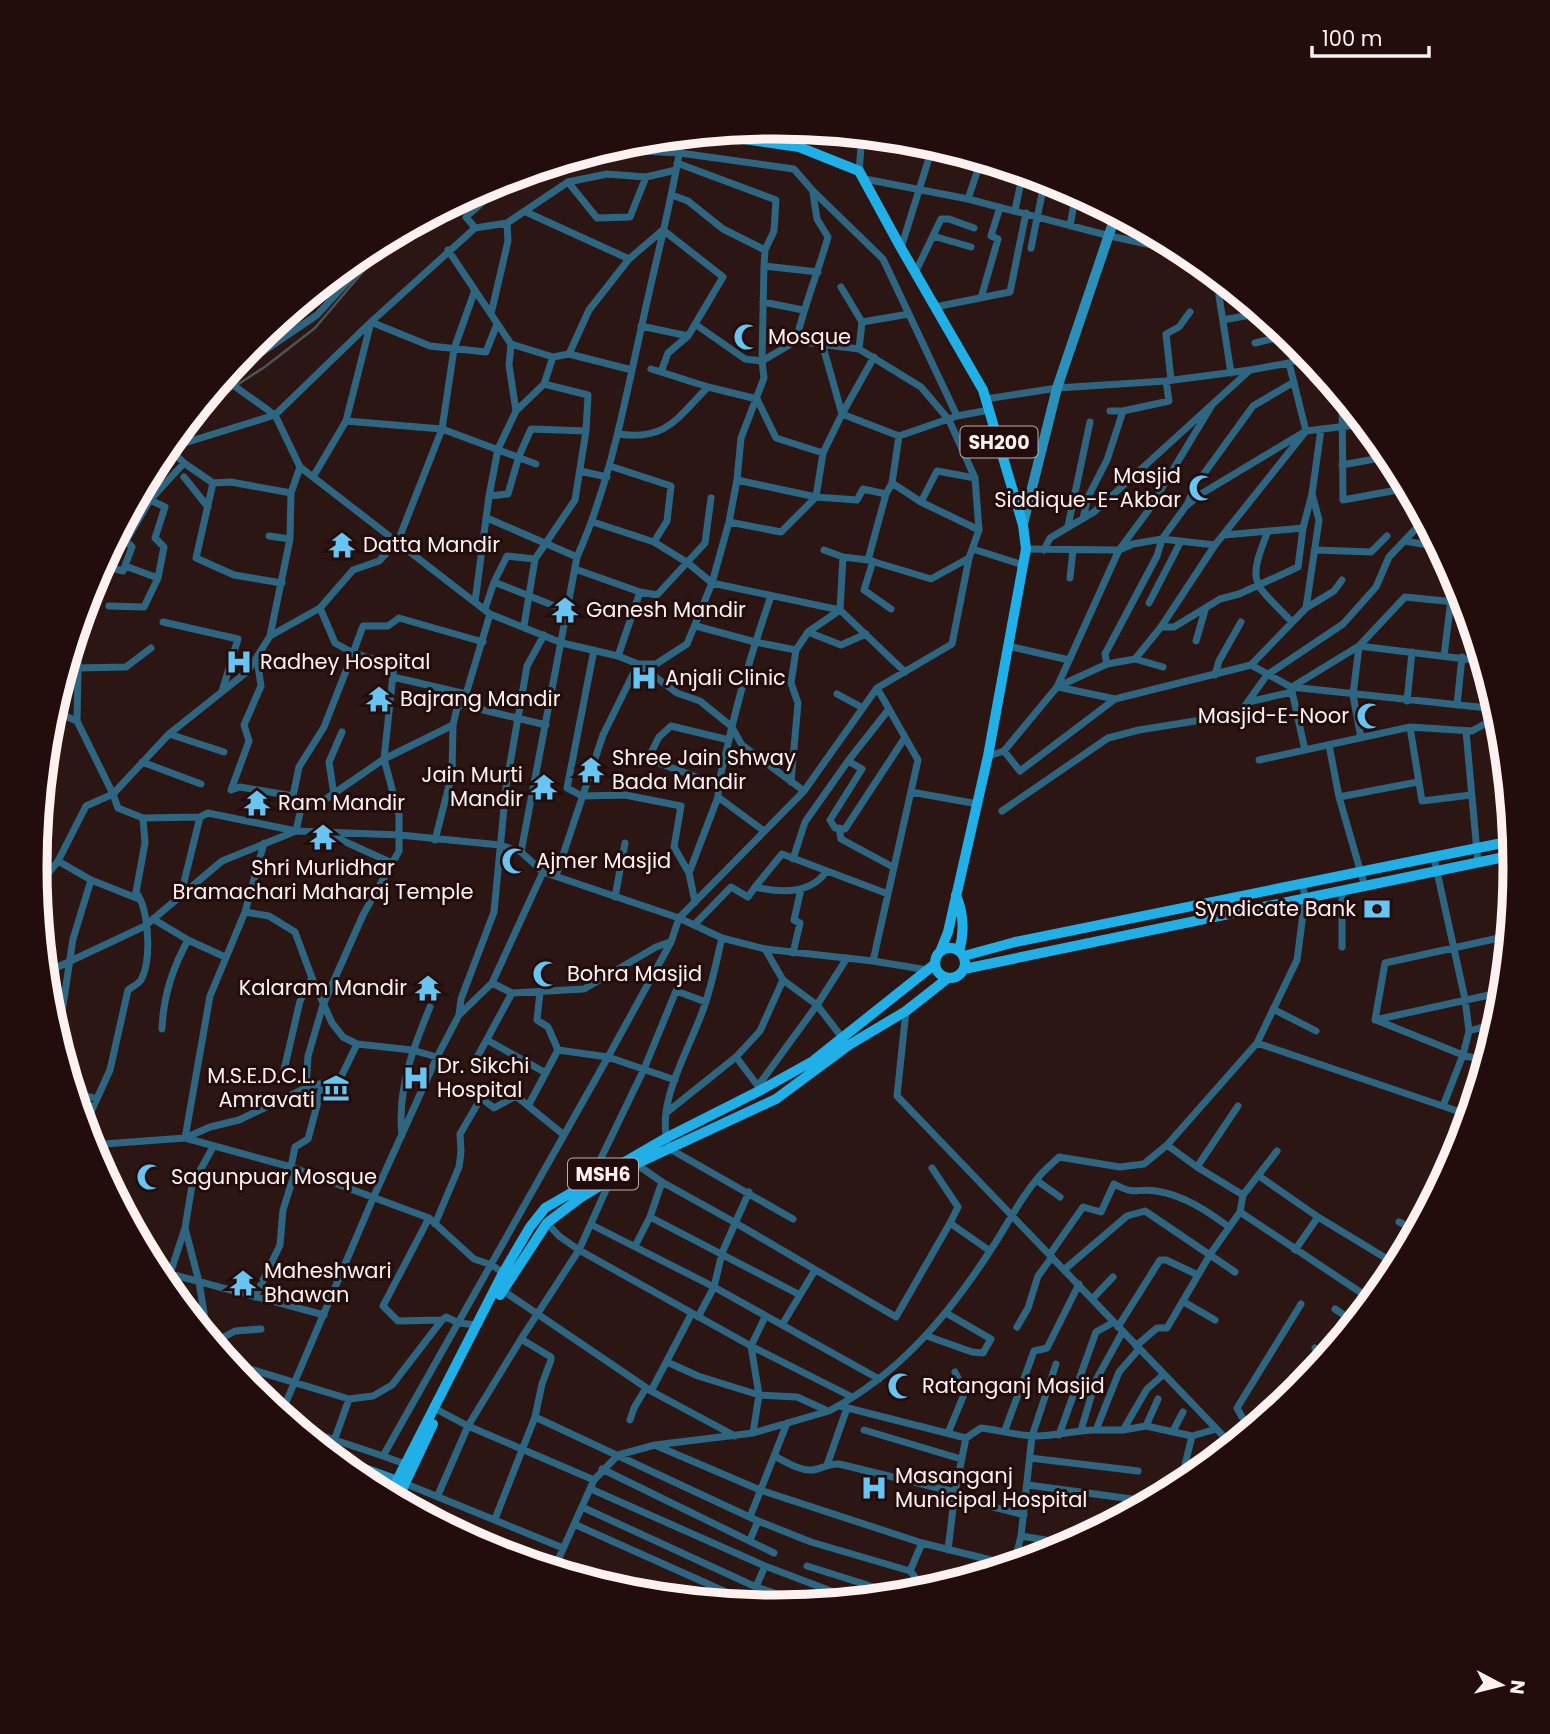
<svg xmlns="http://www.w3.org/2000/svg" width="1550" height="1734" font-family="Poppins,sans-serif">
  <rect width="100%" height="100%" fill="#2c1614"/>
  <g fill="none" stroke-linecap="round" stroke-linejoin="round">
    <!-- stream -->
    <path stroke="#4c545b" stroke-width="2.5" d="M387,243L394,236
      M208,397H219L266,366L315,328L383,248"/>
    <!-- minor -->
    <path stroke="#2e6681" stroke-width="7" d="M851,135L861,139
      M682,136C673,198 656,259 643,320C625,400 611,481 577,557L521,852L543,872L679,918L722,938L765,949L873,961L928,970
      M889,141L931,154
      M607,149L680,153L794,169L813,191L883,259L957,416
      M932,151L980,165
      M859,171L862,136
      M865,179L968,199L1110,236L1188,253
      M568,182L597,218L630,217L646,177
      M672,195L688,201L723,229L765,250
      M968,199L981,160
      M1015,210L1023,173
      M526,212L629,259
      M1070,226L1076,193
      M475,228L466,217L511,177
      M933,236L971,247
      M901,248L933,145
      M1031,248L1045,179
      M448,250L511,344L553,357L569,354
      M764,266L818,272
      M915,273L941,219H949L974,228
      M1220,279L1219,296L1231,373
      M841,287L862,322
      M1219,296L1237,294
      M981,298L998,239L991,236L1000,207
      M763,302L803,310
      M935,307L1010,292L1026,213
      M491,314L508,241L507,223
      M1223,320L1261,313
      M641,326L688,336
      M796,341C804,306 818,272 828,237L817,219L813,193
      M822,343L842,414L899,436
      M1255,343L1288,335
      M511,344L509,365L516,411
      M859,349L862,322L909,314
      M632,370L569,354L589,310L629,259L663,230L723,277L688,336L668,353L661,372L651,369
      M661,372L708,387
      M223,378L275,415L300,467L490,614L562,643L618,656L638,664H656L687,644L712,583L729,522L737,480L741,438L764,378L762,361L764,266L765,250L774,231L776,200L677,163
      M224,378L317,315L385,241
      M1171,380L1166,334L1179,327L1190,312
      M1342,398L1343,500L1408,488
      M986,399L1057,388L1166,381L1250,370L1289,363L1308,356
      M1110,411H1123L1169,401L1166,381
      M346,421L442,429L536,464
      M618,434C667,441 677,418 708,387L757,399L776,438L823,453
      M165,449L275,415L371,322L475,228L507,223L568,182L607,174L646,177L676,170
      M170,449L184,463L213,483L196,558L234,575L282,583
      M1342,465L1391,456
      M610,466L671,486L667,521L654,542L688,563L712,583L840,610L905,672
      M580,471L607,477
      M184,477L208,507
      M313,477L346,421L371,322L430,346L486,352L497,324
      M737,480L816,497L857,500L863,489L886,494
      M213,483L231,482L291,493
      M892,483L921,502L979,530
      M489,496L508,494L519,456L531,429L586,431
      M921,502L937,471L975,478
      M1187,505L1195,486L1253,406L1294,382
      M487,518L577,557
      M1083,518L1088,497L1107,460L1123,411
      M593,522L654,542
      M729,522L781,532L816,497L823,453L842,414L874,357
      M1068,526L1090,422
      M1268,531C1246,586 1254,582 1292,622
      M1224,535L1303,528
      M269,536L290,539
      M1405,541L1439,547
      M973,549L1023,565
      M1026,549L1119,550L1133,544L1162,539L1215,545
      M824,550L843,557L868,560L931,579L969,558
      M1044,550L1050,538L1094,512L1250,370
      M1316,550L1371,552L1387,536
      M535,559L575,500L586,431L588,395L544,384
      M868,560L886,494L892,483L899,436L957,416L989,410
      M873,561L864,590L891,609
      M101,565L123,571L132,547L126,541L150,500L184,463
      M125,566L158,578
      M575,569L640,592L657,595L705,543L711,498
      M1070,578L1073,550
      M494,582L567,611
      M475,602L489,496L498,449L516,411L544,384L553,357
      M1149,603L1181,541
      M109,606L144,607L158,578L164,547L155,538L165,507L150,500
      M1306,608L1319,520L1312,494L1321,429
      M485,609L494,582L507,556L535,559L524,626
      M163,622L238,639L222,691
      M79,625L77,721L113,794L118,808L143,818L145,843L136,892C149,910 152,960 141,980C138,984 132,987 128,990L110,1070L84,1127
      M696,626L755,642L796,650
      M1161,627H1174L1220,599L1239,594L1298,567L1303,528L1312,494
      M808,632L841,645L866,634
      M270,636L290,539L291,493L300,467
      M1196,641L1205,610
      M1008,646L1069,660
      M594,650L567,788L582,796L625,795L681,806L674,847L689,873
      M618,656L640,592
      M1444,656L1454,575
      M257,658L261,686L244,725L249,741L231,790L240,787L293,796
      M1135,659L1163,667
      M1107,664L1105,654L1157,556L1162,539L1186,506L1201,494L1306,431L1364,424
      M1251,665L1291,687L1497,709
      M77,668L126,667L151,648
      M1215,675L1219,661L1241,622
      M393,677L466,694
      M1057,687L1107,664L1135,659L1161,627L1215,545L1306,431L1289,363
      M1058,687L1115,699L1251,665L1306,608L1334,591L1342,580
      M1291,687L1305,750
      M1292,687L1359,646L1405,597L1465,603
      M837,694L863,708
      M1407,701L1412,652
      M1248,702L1292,692
      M458,704L546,725
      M1457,705L1462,657
      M53,711L77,721
      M1486,723L1503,745
      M1410,727L1422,801L1471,795
      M1466,731L1478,863
      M169,734L224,752
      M1361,738L1353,695L1359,646L1482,661
      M1329,745L1339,797L1365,887
      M1004,751L1020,771L1115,699
      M988,756L1004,751L1057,687L1119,550L1148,511L1212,405
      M1259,760L1410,727L1472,731L1499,716
      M848,761L862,769L830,820L835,828L845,829L904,739
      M142,762L201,784
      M791,782L798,703L791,683L796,650L808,632L840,610L843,557
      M718,785L648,759L659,737L671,726L729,740
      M911,792L978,804
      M334,795L329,762L342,732
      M718,797L764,831
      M1339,797L1418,782
      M302,804L320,803L384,759L453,725L458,704L466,694L490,614
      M1002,811L1108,738L1139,730L1239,714L1267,675L1343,624L1376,587L1389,557L1424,520
      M143,818L200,817L208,813L296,831L400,835L500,845L521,852
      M839,828L841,839L893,867
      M328,834L392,863
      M435,840L452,774L453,725
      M264,843L245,912L210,996L185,1138L291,1167L429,1218L474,1259L492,1265L506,1275
      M1434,858L1465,999L1469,1031L1463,1055L1443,1106
      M793,859L805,822L848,761L889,709
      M556,876L603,735L638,664L677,693L700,701L731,726L742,745L804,791
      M91,880L139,899
      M755,887L782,854L888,894
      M37,888L58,861L86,806L113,794L169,734L248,671L270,636L320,608L353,570L379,561L398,541L442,429L454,349L475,290
      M181,894L200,817
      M615,897L625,843
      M695,902L689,873L718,797C718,779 724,762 728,744C739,694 754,645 771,596
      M245,912L269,916L295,932L312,978L332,1023L343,1037L357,1044
      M153,919L188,940L225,957
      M694,925L731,887L748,897L755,887C780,893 810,894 826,872
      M722,938C717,958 713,980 706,1001C694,1043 651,1105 670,1149L793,1219
      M1342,947V892
      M765,949L783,980L817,1005L844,1040
      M793,953L800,923L794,920L801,889
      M873,961L918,760L877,688
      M45,973L145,926L222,861L296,831L302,804L293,796L299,767L324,727L353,653L335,643L320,608
      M492,983L512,993L584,989L656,947L670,942
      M540,992L537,1020L548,1027L558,1050
      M1273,1009L1316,1031
      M906,1011L897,1096L1232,1445
      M459,1015L461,999L494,912L506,787L527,666L544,635
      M1375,1020L1385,963L1508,936
      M1375,1020L1503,992
      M1376,1020L1463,1055L1486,1061
      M162,1029C163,998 173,967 188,940
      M1469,1031L1497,1023
      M58,1039L73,939L91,880L58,861
      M487,1040L546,1073
      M1257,1043L1469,1115
      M736,1057L761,1090
      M474,1063L512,993
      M284,1070L300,1001L312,978
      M758,1086L817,1005L847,958
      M306,1088L308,1056L323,1005L363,915L399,851V815L384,759L394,665L353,653L363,626H388L399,618L483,642
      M74,1092L97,1099
      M528,1106L558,1050L608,1057L675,1080
      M666,1113L736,1057L760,1031L783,980
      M402,1135C397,1090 413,1048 430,1007
      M90,1145L185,1138L210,1127L239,1120L306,1088L341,1077L357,1044L412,1050L437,1057
      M1167,1145L1197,1167L1243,1195
      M636,1164L662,1182L734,1222L896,1317L950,1223
      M1439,1164L1450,1167
      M291,1167L295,1147L308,1139L323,1083
      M1197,1167L1238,1106
      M932,1168L958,1207L950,1223L990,1251
      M1259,1176L1318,1217L1397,1265
      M1036,1180L1060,1197
      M590,1181L644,1069L676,991L706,1002
      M1240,1212L1372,1300
      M1425,1213L1419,1211L1461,1112
      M650,1217L800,1295
      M429,1218L383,1306L398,1321L442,1320L446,1317L459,1323L476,1325
      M1399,1222L1416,1230
      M547,1223L559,1236L579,1250L751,1346L852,1397
      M435,1224L459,1167L461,1152L460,1134L481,1098L494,1108L516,1096L564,1135
      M592,1225L714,1287L879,1379
      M635,1246L650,1217L662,1182
      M1295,1250L1318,1217
      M1050,1254L1083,1207L1101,1212L1114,1184C1137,1196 1134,1188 1156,1191C1184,1195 1207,1211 1229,1227
      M1065,1269L1127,1216L1145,1211L1235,1272
      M156,1270L324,1315
      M170,1274L185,1228
      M499,1288L651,1391L735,1436
      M255,1297L280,1245L283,1210L296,1169
      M1093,1298L1113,1277
      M1184,1302L1215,1320
      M1335,1309L1354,1322
      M698,1317L714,1287L722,1253L749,1192
      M782,1325L815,1270
      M1017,1327L1028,1308L1038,1276L1052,1257
      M1118,1327L1160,1260H1166L1198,1275
      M204,1332L206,1325L199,1282L185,1228L192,1185L213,1147
      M927,1336L972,1352L983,1353L991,1339L946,1313
      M210,1340L222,1338L235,1331L261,1329
      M1136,1346L1157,1328H1167L1211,1253L1240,1212L1243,1195L1277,1151
      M1315,1348L1327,1355
      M667,1362L698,1376L759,1395L797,1397L828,1411
      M230,1363L349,1399
      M651,1391L692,1313
      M840,1406L966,1438L981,1428C999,1430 1018,1436 1036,1436C1056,1436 1076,1430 1096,1430L1119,1372L1139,1349
      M434,1408L468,1426L594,1480
      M281,1414L374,1196L437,1057L459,1015L492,983L543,872
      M535,1417L758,1521L811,1542L910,1571
      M630,1420L634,1408L646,1388
      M1146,1426L1158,1399
      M296,1427L383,1456L608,1057L671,942L679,918L804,791L877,688L952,644L969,558L979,530L975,478L949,420L921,387L859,349L796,341L762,361L745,359L695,324
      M864,1430L961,1459
      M1005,1430L1034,1351L1047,1348L1079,1284
      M1081,1430L1096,1380L1123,1331
      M1096,1430H1123L1146,1426L1192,1436L1216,1429
      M1123,1430L1147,1389L1164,1374
      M1173,1431L1183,1412
      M753,1433L759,1395L751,1346L765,1317
      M948,1433L965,1392L955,1372
      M1059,1435L1096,1332L1114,1322
      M1227,1440L1246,1424L1237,1408L1301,1304
      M334,1441L349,1399L373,1396L392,1385L442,1320
      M657,1446L760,1490L922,1543L1011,1565
      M383,1456L405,1464
      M774,1456C785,1461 799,1471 812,1470C822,1469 829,1463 839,1464L955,1492
      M1030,1458L1138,1471
      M827,1465L847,1408
      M602,1469L774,1553
      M404,1483L563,1548
      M1028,1485L1132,1499
      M1180,1485L1192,1436
      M591,1489L765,1566L852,1599
      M438,1495L468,1426L521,1339L579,1250L610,1181
      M955,1497L1024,1515
      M582,1507L756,1587L807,1604
      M750,1517L787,1423
      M495,1519L535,1417L542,1384L551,1360V1357L521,1339
      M574,1524L755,1605
      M1021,1536L1070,1544
      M750,1540L758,1521
      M948,1550L955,1492L966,1438
      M557,1562L653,1595
      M1014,1564L1021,1536L1032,1436L1056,1364
      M807,1566L899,1595
      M554,1569L594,1480L618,1455L655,1445L753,1433L829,1411C898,1375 948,1316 990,1251C1006,1228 1018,1201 1037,1179C1043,1171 1052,1164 1059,1157L1120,1167L1144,1164L1167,1145L1257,1043L1297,960L1305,899L1303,885
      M756,1587L765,1566
      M911,1594L915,1577L910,1571L922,1543
      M766,1606L770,1592"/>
    <!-- secondary -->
    <path stroke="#2b8fba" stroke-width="10" d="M1023,524L1057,388L1116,214
      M334,1458L403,1483"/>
    <!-- primary -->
    <path stroke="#20afe7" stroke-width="10" d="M709,134L799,147L859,171L901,248L983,390L1023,525L1026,549L988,756L948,932L940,952
      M956,895C964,914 965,931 959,951
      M935 963a15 15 0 1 1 30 0a15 15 0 1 1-30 0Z
      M964,956L1015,942L1512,841
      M964,969L1514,855
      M500,1295L547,1223L580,1198L636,1164L776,1099L849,1045L906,1011L948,978
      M389,1496L503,1273L530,1227L545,1208L666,1138L761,1090L813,1061L935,964
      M397,1500L433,1424"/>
  </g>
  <!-- icons -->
  <defs>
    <g id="mosque-bare" transform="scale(2.1)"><path d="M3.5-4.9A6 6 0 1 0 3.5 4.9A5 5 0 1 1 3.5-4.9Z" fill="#68c4f0" stroke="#220d0c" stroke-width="2.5" paint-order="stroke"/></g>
    <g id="temple-bare" transform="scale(2.1)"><path d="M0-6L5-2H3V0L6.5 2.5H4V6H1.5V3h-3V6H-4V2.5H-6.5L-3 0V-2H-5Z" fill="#68c4f0" stroke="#220d0c" stroke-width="2.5" paint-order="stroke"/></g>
    <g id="hospital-bare" transform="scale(2.1)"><path d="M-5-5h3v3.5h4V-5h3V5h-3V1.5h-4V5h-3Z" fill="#68c4f0" stroke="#220d0c" stroke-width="2.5" paint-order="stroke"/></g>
    <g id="bank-bare" transform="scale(2.1)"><path d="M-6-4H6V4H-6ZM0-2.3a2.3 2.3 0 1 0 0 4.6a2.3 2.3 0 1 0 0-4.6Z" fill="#68c4f0" stroke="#220d0c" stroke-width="2.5" paint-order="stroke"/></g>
    <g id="museum-bare" transform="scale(2.1)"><path d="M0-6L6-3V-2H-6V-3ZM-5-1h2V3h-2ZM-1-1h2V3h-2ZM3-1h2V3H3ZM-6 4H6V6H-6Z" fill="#68c4f0" stroke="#220d0c" stroke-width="2.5" paint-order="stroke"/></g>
  </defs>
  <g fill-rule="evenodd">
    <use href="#mosque-bare" x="747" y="337"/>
    <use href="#mosque-bare" x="1202" y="488"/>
    <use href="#temple-bare" x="342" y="545"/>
    <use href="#temple-bare" x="565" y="610"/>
    <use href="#hospital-bare" x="239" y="662"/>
    <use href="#hospital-bare" x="644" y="678"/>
    <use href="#temple-bare" x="379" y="699"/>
    <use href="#mosque-bare" x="1370" y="716"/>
    <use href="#temple-bare" x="591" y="770"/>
    <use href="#temple-bare" x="544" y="787"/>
    <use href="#temple-bare" x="257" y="803"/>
    <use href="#temple-bare" x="323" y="837"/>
    <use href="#mosque-bare" x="515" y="861"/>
    <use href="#bank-bare" x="1377" y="909"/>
    <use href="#mosque-bare" x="546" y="974"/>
    <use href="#temple-bare" x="428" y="988"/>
    <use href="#hospital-bare" x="416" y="1078"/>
    <use href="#museum-bare" x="336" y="1088"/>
    <use href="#mosque-bare" x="150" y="1177"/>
    <use href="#temple-bare" x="243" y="1283"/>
    <use href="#mosque-bare" x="901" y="1386"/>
    <use href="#hospital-bare" x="874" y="1488"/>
  </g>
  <g text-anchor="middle" stroke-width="6" stroke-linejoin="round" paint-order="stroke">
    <!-- shield labels -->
    <g fill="#220d0c" stroke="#bcadab" stroke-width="2">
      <rect x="960.5" y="426.5" width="77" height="31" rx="5"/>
      <rect x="568" y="1158.5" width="70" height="31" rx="5"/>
    </g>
    <g font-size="19" font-weight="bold" fill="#fef1ef">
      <text x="999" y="449">SH200</text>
      <text x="603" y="1181">MSH6</text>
    </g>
    <!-- poi labels -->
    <g font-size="21" fill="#fef1ef" stroke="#220d0c" text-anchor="start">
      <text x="768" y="344">Mosque</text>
      <text x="1181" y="483" text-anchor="end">Masjid<tspan x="1181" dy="24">Siddique-E-Akbar</tspan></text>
      <text x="363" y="552">Datta Mandir</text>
      <text x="586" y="617">Ganesh Mandir</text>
      <text x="260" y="669">Radhey Hospital</text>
      <text x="665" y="685">Anjali Clinic</text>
      <text x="400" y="706">Bajrang Mandir</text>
      <text x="1349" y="723" text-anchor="end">Masjid-E-Noor</text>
      <text x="612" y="765">Shree Jain Shway<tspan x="612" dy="24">Bada Mandir</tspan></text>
      <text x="523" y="782" text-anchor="end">Jain Murti<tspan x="523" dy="24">Mandir</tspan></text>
      <text x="278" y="810">Ram Mandir</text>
      <text x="536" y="868">Ajmer Masjid</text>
      <text x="323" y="875" text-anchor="middle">Shri Murlidhar<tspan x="323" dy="24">Bramachari Maharaj Temple</tspan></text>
      <text x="1356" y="916" text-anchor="end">Syndicate Bank</text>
      <text x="567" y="981">Bohra Masjid</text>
      <text x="407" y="995" text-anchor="end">Kalaram Mandir</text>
      <text x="437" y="1073">Dr. Sikchi<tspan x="437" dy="24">Hospital</tspan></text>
      <text x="315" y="1083" text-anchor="end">M.S.E.D.C.L.<tspan x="315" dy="24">Amravati</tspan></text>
      <text x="171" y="1184">Sagunpuar Mosque</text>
      <text x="264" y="1278">Maheshwari<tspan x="264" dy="24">Bhawan</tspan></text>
      <text x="922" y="1393">Ratanganj Masjid</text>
      <text x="895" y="1483">Masanganj<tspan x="895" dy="24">Municipal Hospital</tspan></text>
    </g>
  </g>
  <!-- crop -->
  <path d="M0 0H1550V1734H0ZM47 867a728 728 0 1 1 1456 0a728 728 0 1 1-1456 0Z" fill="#220d0c" fill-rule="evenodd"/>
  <path fill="none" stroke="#fef1ef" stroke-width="9" d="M47 867a728 728 0 1 1 1456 0a728 728 0 1 1-1456 0Z"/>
  <!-- north arrow -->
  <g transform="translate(1501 1685) rotate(97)" stroke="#220d0c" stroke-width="5" paint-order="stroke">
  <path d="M0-5L12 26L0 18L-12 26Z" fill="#fef1ef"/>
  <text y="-10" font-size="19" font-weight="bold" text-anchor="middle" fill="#fef1ef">N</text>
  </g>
  <!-- scale -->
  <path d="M1312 46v10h117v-10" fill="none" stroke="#fef1ef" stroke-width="3.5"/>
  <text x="1322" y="46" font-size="21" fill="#fef1ef" stroke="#220d0c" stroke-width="5" paint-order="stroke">100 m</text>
</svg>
